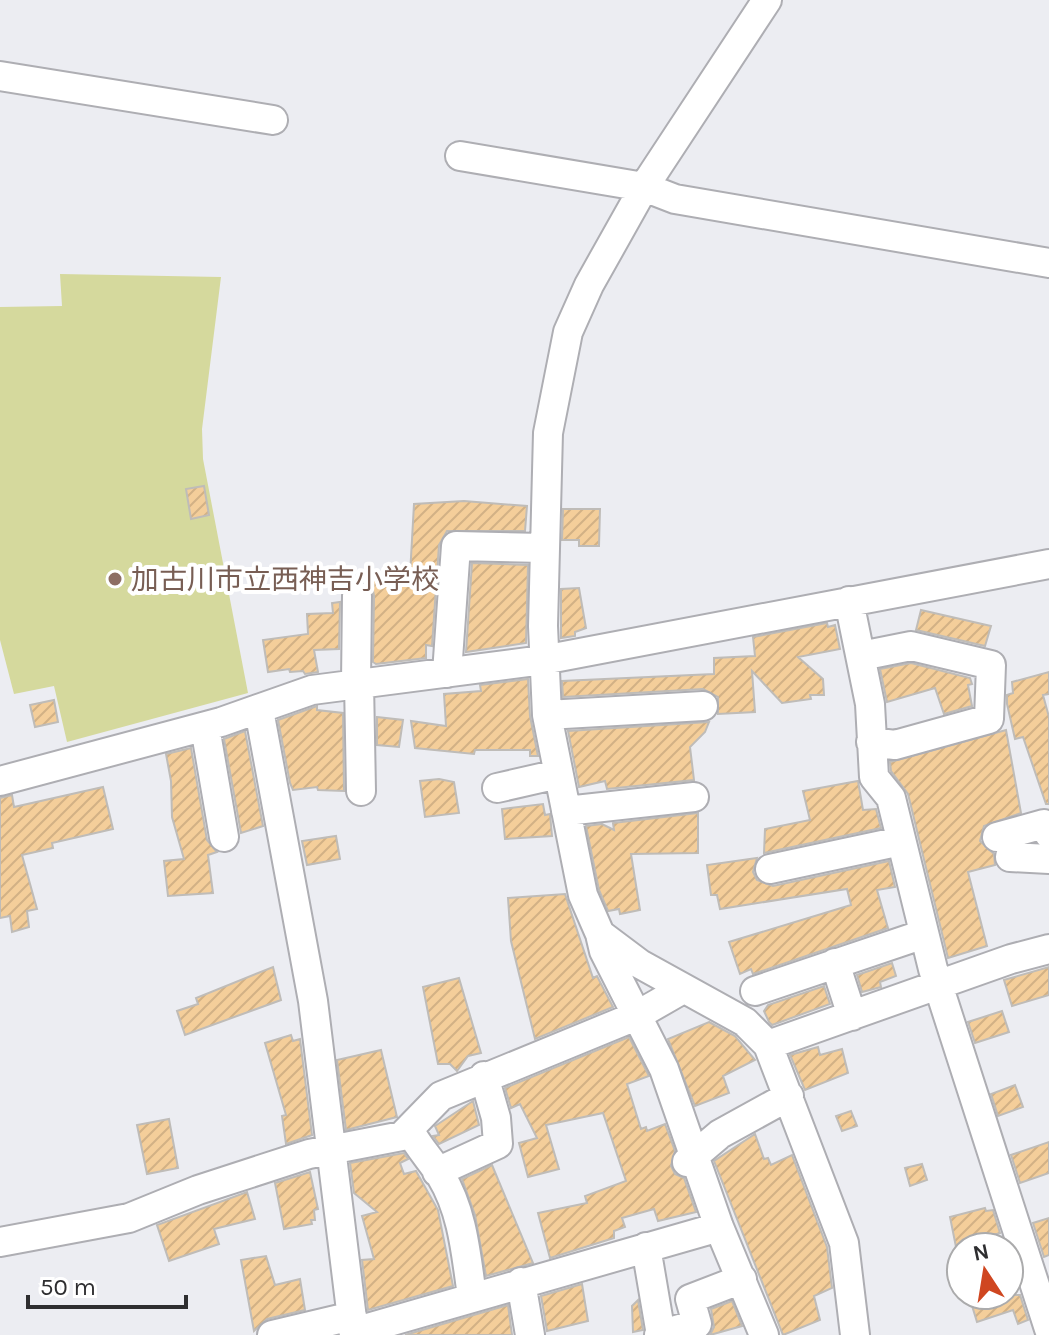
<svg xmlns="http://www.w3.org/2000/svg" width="1049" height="1335" font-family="Karla,'Noto Sans JP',sans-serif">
  <defs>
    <pattern id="building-hatch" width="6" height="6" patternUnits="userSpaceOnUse" patternTransform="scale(2)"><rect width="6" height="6" fill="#f4ce9a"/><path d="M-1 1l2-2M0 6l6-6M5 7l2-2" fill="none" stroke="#d2b185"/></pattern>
  </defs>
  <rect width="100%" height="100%" fill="#ecedf2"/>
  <!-- pitch -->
  <path fill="#d5d99d" d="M60,274L221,277L202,429L203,459L248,693L67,742L54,686L14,694L0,640V307L62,306Z"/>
  <!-- building -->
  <path fill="url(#building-hatch)" stroke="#bfbcb8" stroke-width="2" d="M204,486L209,515L191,519L186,489Z
    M464,501L527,506L525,531H447L439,545L432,646L426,645V658L376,664L373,662L374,596L370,572L410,575L414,504Z
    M563,509H600L599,546H579V540H562Z
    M472,563L528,565L526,643L466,652Z
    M579,588L586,628L575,632V636L561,638V589Z
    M340,602L339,649L314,650L318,672L305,674L303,671L290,672L289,669L268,672L263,640L308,634L307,614L333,613L332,603Z
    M921,610L991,626L985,646L916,630Z
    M827,623L828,627L835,625L840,649L798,657L823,679L824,695H810L811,699L782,703L752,671L755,712L718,714V697L703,689L563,697L562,681L714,674V658L755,656L753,637Z
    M911,663L970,678L972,684L968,685L972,706L944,714L935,688L887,702L880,669Z
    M1049,672V694L1043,695L1049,717V804H1046L1023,737L1015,739L1007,704V695L1013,693L1012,682Z
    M528,679L530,716L538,756H530V750H475L474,754L415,748L411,721L446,726L444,694L481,691L480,685Z
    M54,700L58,722L35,727L30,705Z
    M317,706V710L343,713L344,791L318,790L317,787L293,790L290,783L278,720Z
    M377,717L403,720L399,747L377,745Z
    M709,722L705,732L690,747L694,780L607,789L605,781L579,787L568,731Z
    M1006,730L1021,813L984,826L980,841L994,854L995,865L968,872L987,946L948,958L908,794L891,771L890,762Z
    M245,731L263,826L241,833L224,739Z
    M191,748L207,840L217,852L208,855L213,893L168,896L164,861L184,859L172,817L171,781L166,754Z
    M439,779L454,782L459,813L425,817L420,781Z
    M858,781L863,810L876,809L881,828L764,853L765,829L810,820L803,791Z
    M103,787L113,829L52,843L53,848L22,855L37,909L27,911L29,927L12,932L10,916L0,918V798L12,795L14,807Z
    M543,804L545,815L550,814L552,836L505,839L502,809Z
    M698,813V853L631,854L640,910L620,914L619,909L608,911L599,890L586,826L602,824L614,830L613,823Z
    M336,836L340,859L307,865L302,841Z
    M757,858L753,872L757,880L773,886L889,861L895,887L877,890L888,928L753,974L751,969L740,974L729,942L851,905L847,889L720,909L717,895H711L707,865Z
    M565,894L593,978L597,976L613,1007L535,1039L511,941L508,898Z
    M892,963L896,976L880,982L881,987L862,992L857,975Z
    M273,967L281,1000L185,1035L177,1011L198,1004L196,998Z
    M1049,967V995L1012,1006L1004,980Z
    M459,978L481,1053L468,1056L457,1071L450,1064H438L423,987Z
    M824,986L830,1004L772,1025L769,1022L764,1011L768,1005Z
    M1002,1011L1009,1032L975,1043L968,1022Z
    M709,1022L735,1036L755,1060L723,1076L729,1093L695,1106L668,1039Z
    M291,1035L293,1041L300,1039L312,1135L286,1144L282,1116L286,1115L265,1043Z
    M629,1037L649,1076L627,1084L641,1129L646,1127L647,1131L665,1124L675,1151L671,1166L675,1174L684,1178L696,1212L658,1221L654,1209L622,1218L625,1227L614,1231V1238L550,1258L538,1213L587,1203L585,1196L626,1181L603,1113L546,1125L559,1169L528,1177L519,1143L537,1138L520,1104L511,1108L505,1088Z
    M818,1047L820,1055L842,1049L848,1073L805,1090L790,1055Z
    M381,1050L397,1117L346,1130L337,1060Z
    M1015,1085L1023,1107L998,1116L991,1094Z
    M473,1101L479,1125L439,1144L433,1136L439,1135L435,1126Z
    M851,1111L857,1126L842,1131L836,1116Z
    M169,1119L178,1168L147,1174L137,1125Z
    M755,1134L764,1159L768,1158L771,1165L792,1155L827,1247L832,1288L814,1296L820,1320L783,1335L714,1161Z
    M1049,1142V1173L1020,1183L1011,1155Z
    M404,1153L408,1159L400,1163L404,1174L416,1171L438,1210L453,1286L368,1310L362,1260L374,1259L362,1216L377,1212L354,1193L350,1163Z
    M922,1164L927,1180L910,1186L905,1168Z
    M492,1165L533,1263L486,1276L475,1215L462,1179Z
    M310,1172L318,1209L314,1210L315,1220H311L312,1224L284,1229L275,1183Z
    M247,1192L255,1219L214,1229L219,1244L169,1261L157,1225Z
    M985,1208L986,1211L993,1210L1000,1233L956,1247L950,1217Z
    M1049,1218V1255L1044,1257L1033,1223Z
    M266,1256L275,1285L300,1279L305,1310L267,1319L254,1331L241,1260Z
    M582,1284L588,1321L547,1331L541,1296Z
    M981,1295H1020L1028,1320L1018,1324L1013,1310L977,1322L970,1299Z
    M638,1300L643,1330L633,1332L632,1306Z
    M732,1301L742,1326L710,1335L714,1327L711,1309Z
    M508,1305L512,1335H405Z"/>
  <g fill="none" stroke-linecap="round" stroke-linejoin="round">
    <!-- minor casing -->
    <g stroke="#aeaeb3" stroke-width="32">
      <path id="minor" d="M767,0L644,187L589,285L568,332L548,433L543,626L547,715L583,895L600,934L640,964L745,1022L768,1045L844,1243L855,1335
        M0,76L273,120
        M460,156L644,187L675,199L1049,263
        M849,601L870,704L874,777L891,798L933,969L1049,1329
        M861,656L911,646L991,665L989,719L895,745L871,742
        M447,673L456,546L544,548
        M356,682L357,596
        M359,682L361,791
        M259,710L313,1001L354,1335
        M547,715L703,706
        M205,727L224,837
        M0,781L221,722L312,690L543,660L1049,564
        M497,788L558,774
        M566,811L694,797
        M997,837L1044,824L1049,834
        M1010,857L1049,859
        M770,869L901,841
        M600,934L604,951L664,1069L719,1227L764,1335
        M835,963L852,1016
        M755,991L924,934
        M768,1045L1011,959L1049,949
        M410,1131C419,1148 431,1160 441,1176C463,1212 466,1255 472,1296
        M687,1162L720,1134L789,1096
        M437,1172L498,1144L496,1118L484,1076
        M0,1242L129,1218L198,1190L309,1154L402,1136L441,1096L636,1016L683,989
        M646,1247L661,1335
        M521,1282L530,1335
        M354,1332L719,1227
        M272,1335L352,1316
        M659,1335L697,1324L690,1299L742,1279"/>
    </g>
    <!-- minor -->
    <use href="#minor" stroke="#fff" stroke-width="28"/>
  </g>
  <!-- markers -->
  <circle fill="#8d6e63" stroke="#fff" stroke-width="3" cx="115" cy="579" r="8"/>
  <g text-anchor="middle" stroke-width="8" stroke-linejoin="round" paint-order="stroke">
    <!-- education labels -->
    <g font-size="28" fill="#785e54" stroke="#fff" text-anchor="start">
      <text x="131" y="589">加古川市立西神吉小学校</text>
    </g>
  </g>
  <!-- north arrow -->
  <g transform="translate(985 1271) rotate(348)"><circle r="38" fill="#ffffff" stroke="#ababac" stroke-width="2"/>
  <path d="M0-6L14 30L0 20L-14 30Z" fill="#cf4620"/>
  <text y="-12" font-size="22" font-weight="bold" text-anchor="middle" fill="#2e2e30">N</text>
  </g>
  <!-- scale -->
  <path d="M28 1295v12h158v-12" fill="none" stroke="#2e2e30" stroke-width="4"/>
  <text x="40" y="1295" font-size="24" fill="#2e2e30" stroke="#ffffff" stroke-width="6" paint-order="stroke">50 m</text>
</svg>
